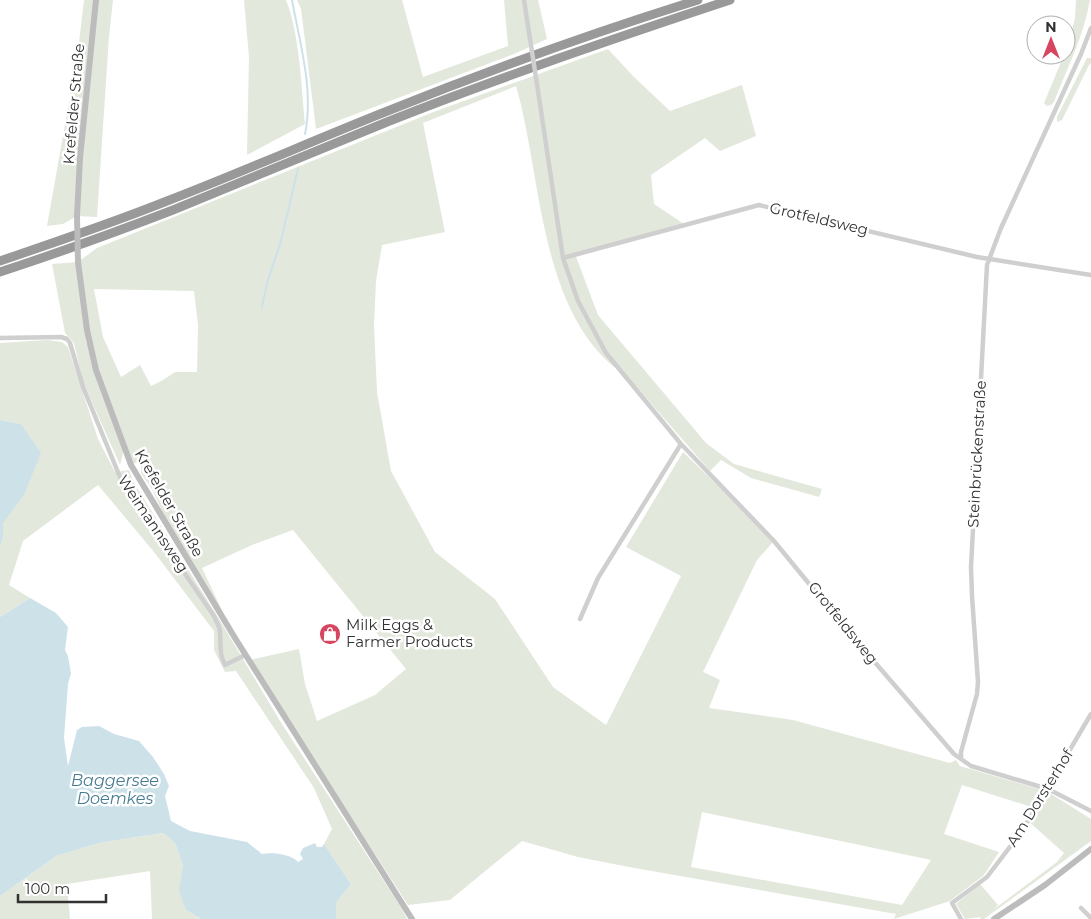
<svg xmlns="http://www.w3.org/2000/svg" width="1091" height="919" font-family="Montserrat,sans-serif">
  <rect width="100%" height="100%" fill="#fff"/>
  <!-- green -->
  <path fill="#e3e8dc" fill-rule="evenodd" d="M84,0H113L109,36L97,217L77,216L63,224L47,226L78,51Z
    M244,0H286C300,36 301,85 305,124L247,155L249,57Z
    M297,0H402L423,77L508,46L504,0H538L547,39L514,54L316,129L301,9Z
    M1076,0H1090C1084,36 1067,68 1054,102L1051,105L1047,106L1044,103L1064,55H1066L1075,18Z
    M608,49L633,76L670,111L742,85L756,136L720,151L705,138L651,175L654,204L684,224L575,254L598,315L706,443L734,464L822,489L819,497L751,478L721,460L710,471L628,377C538,320 543,178 516,86L423,123L445,232L382,245L376,281L374,326L377,392L391,471L435,552L495,599L553,687L606,725L681,576L626,547L683,452L731,498L773,542L757,560L703,672L720,680L709,708L793,720L950,763L956,760L960,766L1039,789C1043,796 1038,801 1035,808L962,785L944,834L999,852L984,875L950,901L894,919L896,914L629,867L578,857L522,841L450,900L408,905L249,660L299,649L305,684L317,721L375,695L406,669L293,530L252,545L202,568L235,638L170,529L153,491L141,473V466L146,458L131,465L124,450L120,465L83,382L74,343L65,333L52,264L78,262L97,248L436,111ZM94,289L194,291L198,325L197,372H175L163,380L151,386L140,365L121,377L103,337ZM702,812L912,856L931,860L902,905L691,867Z
    M1087,58H1091V63L1089,65L1062,120L1057,122V117Z
    M47,340L62,342L68,347L98,439L115,472L129,470L134,483L221,622L280,721L402,909L407,919H336V903L351,884L324,844L332,829L314,788L236,671L225,672L214,650V631L154,552L98,485L23,541L9,585L30,598L0,617V547L3,537L2,523L24,495L21,424L0,420V343Z
    M1048,792L1091,819V841L984,919H980L981,917L965,919L956,904L980,884L998,905L993,910L1057,862L1064,853L1028,821Z
    M163,833L175,843L183,865L180,891L186,910L201,919H152L150,871L67,884L70,919H0V896L56,856L99,843Z"/>
  <!-- water -->
  <path fill="#cde1e9" d="M0,420L21,424L41,453L24,495L3,523V537L0,547Z
    M30,598L56,613L68,627L65,650L68,656L71,673L68,684L64,738L68,766L77,730L82,727L99,726L114,734L139,741L153,757L164,774L169,786L165,796L171,821L190,831L247,842L262,854C272,852 291,854 298,862L303,859L300,854L303,848L315,843L317,847H322L324,844L351,884L336,903V919H201L186,910L179,891L183,865L175,843L163,833L99,843L56,856L0,896V617Z"/>
  <g fill="none" stroke-linecap="round" stroke-linejoin="round">
    <!-- stream -->
    <path stroke="#cde1e9" stroke-width="2" d="M292,0C300,44 314,90 305,134
      M262,307L267,283L281,241L298,168"/>
    <!-- minor -->
    <path stroke="#cfcfcf" stroke-width="4.5" d="M524,0L530,39
      M1091,28L1081,54L1001,228L987,265L971,567L972,596L978,682L977,694L961,752V759L971,766L1048,789L1091,811
      M537,84L563,258L578,301L606,353L681,444L774,541L847,630L954,754L961,759
      M563,258L759,205L977,257L1091,275
      M0,338L61,337L67,339L70,343L83,387L122,482L214,616C216,621 220,627 220,632C221,644 219,654 225,665L245,655
      M580,619L598,578L681,444
      M1081,908L1091,918
      M961,919L952,903L987,877L1022,831L1091,714"/>
    <!-- secondary -->
    <path stroke="#bcbcbc" stroke-width="6" d="M77,216L80,158L96,0
      M78,262L87,330L96,370L131,465L235,638L412,919
      M994,919L1045,885L1091,849"/>
    <!-- motorway -->
    <path stroke="#999" stroke-width="9" d="M0,261C56,242 112,223 167,201C240,173 312,141 385,112C487,71 592,33 698,0
      M0,272C58,253 116,232 173,210C245,181 316,151 387,122C500,77 615,38 730,0"/>
    <!-- minor-bridge -->
    <path stroke="#cfcfcf" stroke-width="4.5" d="M530,39L537,84"/>
    <!-- secondary-bridge -->
    <path stroke="#bcbcbc" stroke-width="6" d="M77,216L78,262"/>
  </g>
  <!-- icons -->
  <defs>
    <g id="shop-disc" transform="scale(1.125)"><circle r="9.5" fill="#d74660" stroke="#fff"/><path d="M-5-2.5h2.3a2.7 3.5 0 0 1 5.4 0H5L5.5 6h-11ZM-1.5-2.5h3a1.5 2.3 0 0 0-3 0Z" fill="#fff"/></g>
  </defs>
  <g fill-rule="evenodd">
    <use href="#shop-disc" x="330" y="634"/>
  </g>
  <g text-anchor="middle" stroke-width="5" stroke-linejoin="round" paint-order="stroke">
    <!-- street labels -->
    <g font-size="15" fill="#323232" stroke="#fff">
      <text transform="translate(74 104) rotate(-85)" y="5">Krefelder Straße</text>
      <text transform="translate(819 219) rotate(13)" y="5">Grotfeldsweg</text>
      <text transform="translate(977 454) rotate(-87)" y="5">Steinbrückenstraße</text>
      <text transform="translate(169 503) rotate(60)" y="5">Krefelder Straße</text>
      <text transform="translate(153 524) rotate(56)" y="5">Weimannsweg</text>
      <text transform="translate(843 623) rotate(51)" y="5">Grotfeldsweg</text>
      <text transform="translate(1040 798) rotate(-58)" y="5">Am Dorsterhof</text>
    </g>
    <!-- poi labels -->
    <g font-size="15" fill="#323232" stroke="#fff" text-anchor="start">
      <text x="346" y="630">Milk Eggs &amp;<tspan x="346" dy="17">Farmer Products</tspan></text>
    </g>
    <!-- water labels -->
    <g font-size="16" font-style="italic" fill="#467a8e" stroke="#fff">
      <text x="115" y="786">Baggersee<tspan x="115" dy="18">Doemkes</tspan></text>
    </g>
  </g>
  <!-- north arrow -->
  <g transform="translate(1051 40)"><circle r="24" fill="#ffffff" stroke="#adadad"/>
  <path d="M0-4L9 19L0 12L-9 19Z" fill="#d74660"/>
  <text y="-8" font-size="14" font-weight="bold" text-anchor="middle" fill="#323232">N</text>
  </g>
  <!-- scale -->
  <path d="M18 894v8h88v-8" fill="none" stroke="#323232" stroke-width="2.5"/>
  <text x="25" y="894" font-size="15" fill="#323232" stroke="#ffffff" stroke-width="4" paint-order="stroke">100 m</text>
</svg>
